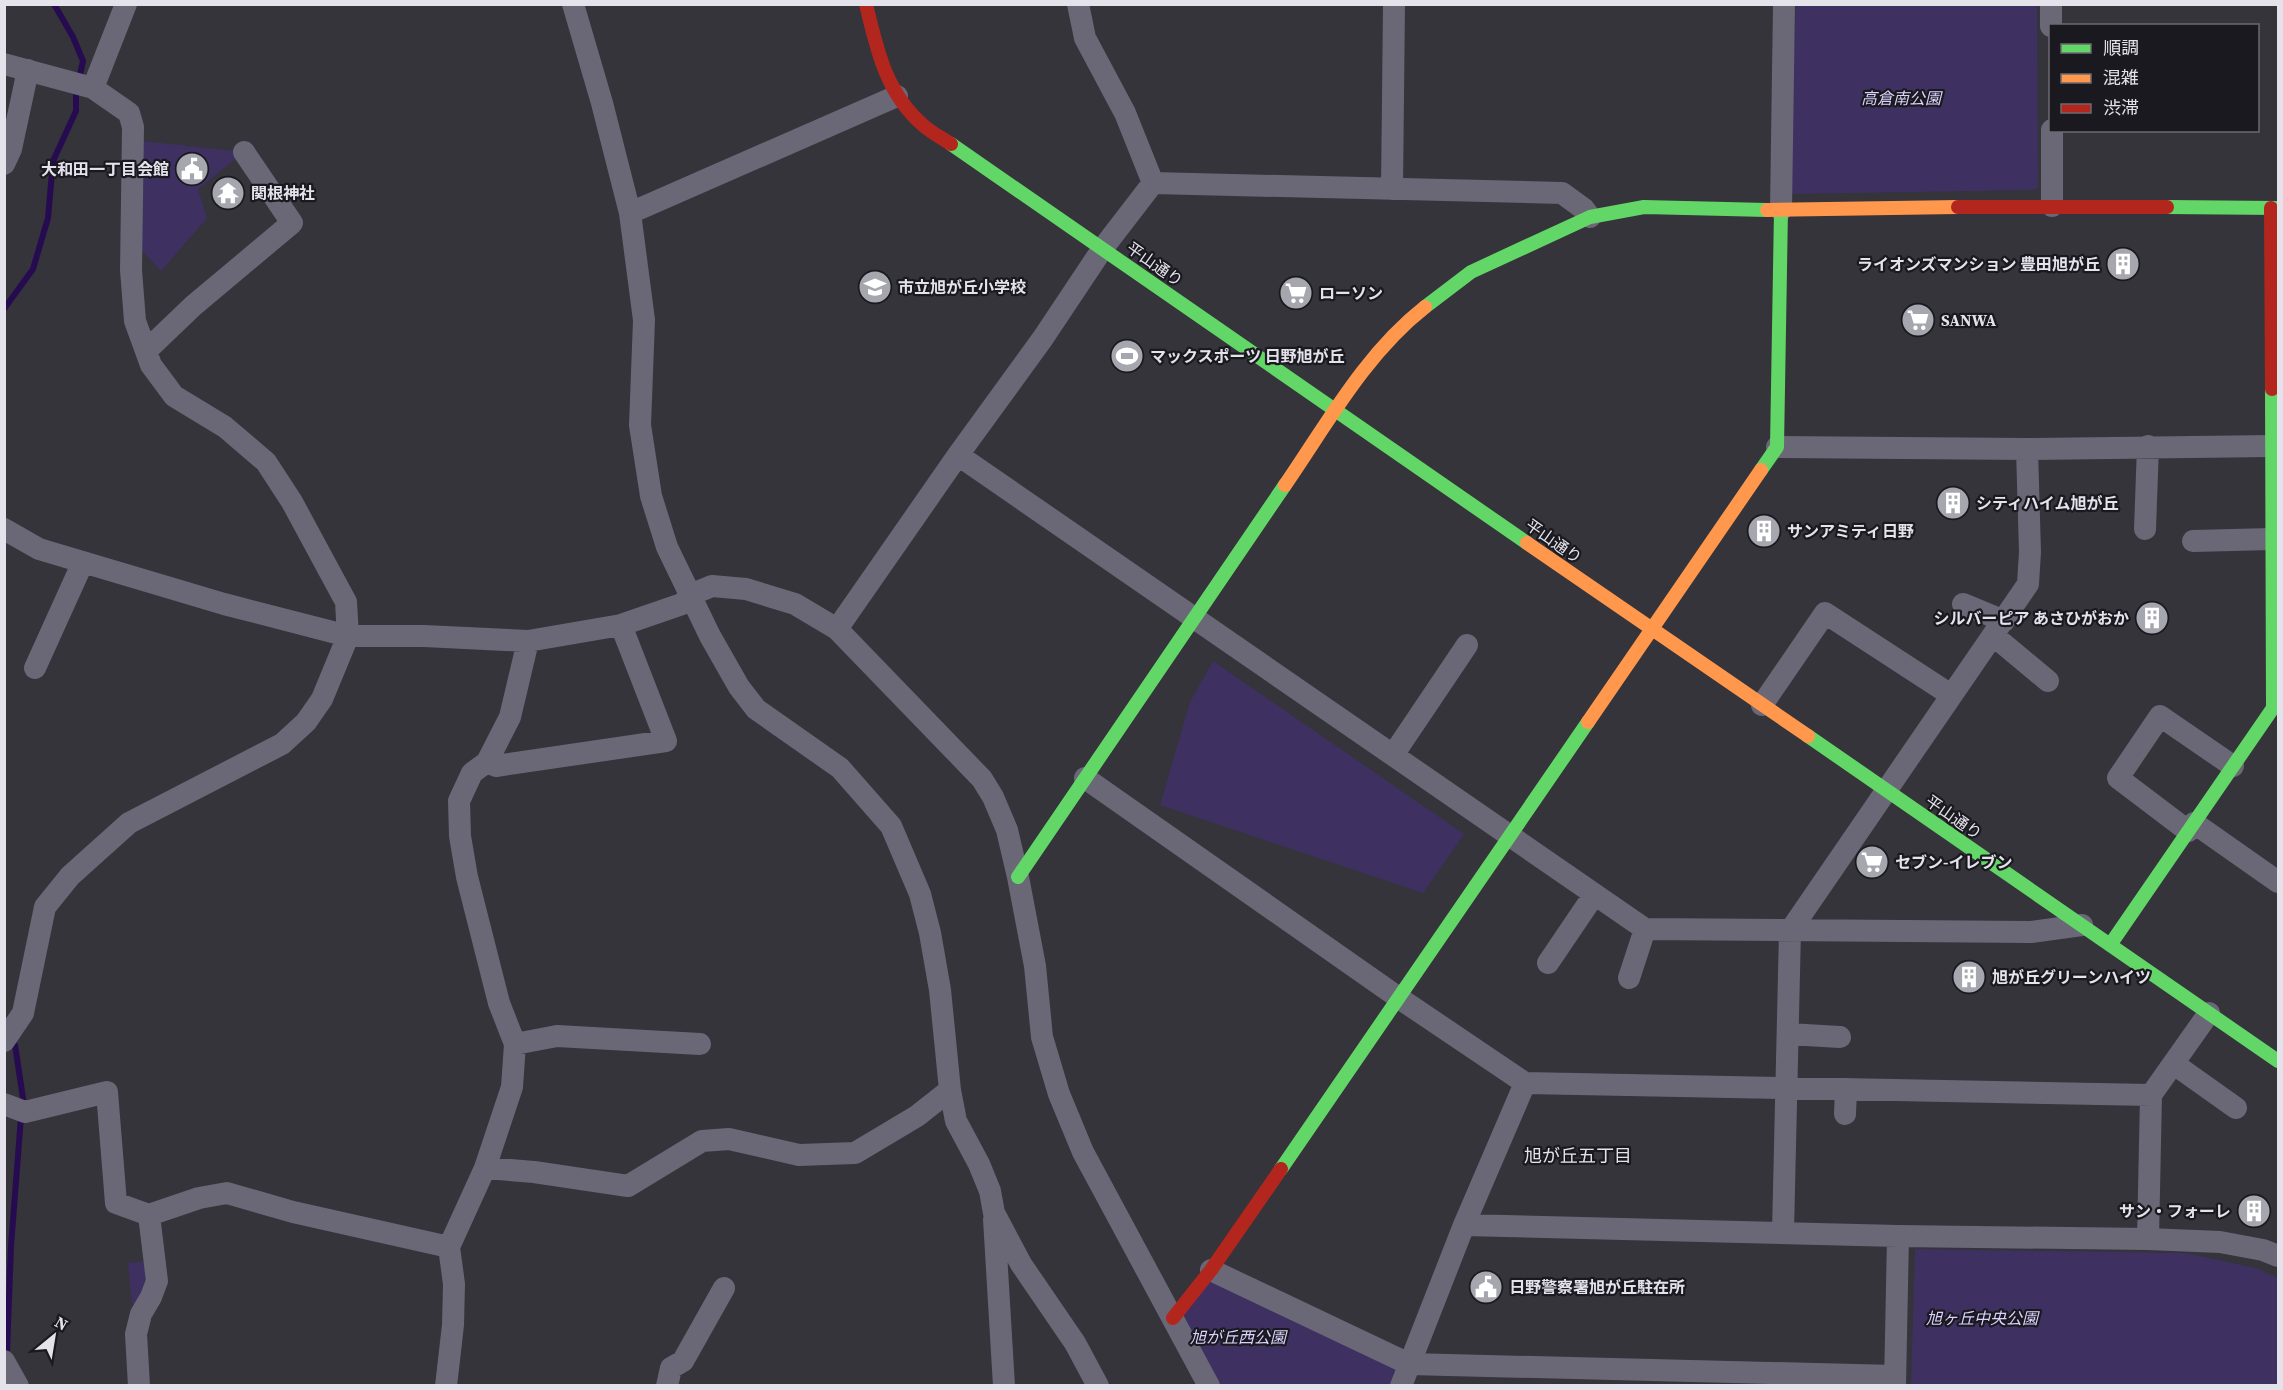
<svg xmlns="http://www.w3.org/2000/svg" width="2283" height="1390" font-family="'Source Serif 4','Noto Sans JP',serif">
  <rect width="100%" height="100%" fill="#34343a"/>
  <!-- green -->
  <path fill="#3e3161" d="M1796,5H2037L2038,188L2031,190L1787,194Z
    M133,140L244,152L198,189L207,218L161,271L131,239Z
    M1213,661L1464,834L1423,893L1160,805L1190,702Z
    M1915,1249L2185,1253L2256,1268L2278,1278V1385H1911Z
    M148,1261L145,1303L132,1304L128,1263Z
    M1211,1270L1409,1364L1401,1385H1209L1173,1318Z"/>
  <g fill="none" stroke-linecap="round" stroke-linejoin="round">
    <!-- stream -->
    <path stroke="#270b50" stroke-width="6" d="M4,309L33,269L48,218L53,161L76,111V93L83,61L73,37L54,4
      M15,1045L24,1105
      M7,1352L11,1246L21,1117"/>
    <!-- street -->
    <path stroke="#6a6777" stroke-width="22" d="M573,4L602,103L630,213L644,320L640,425L651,496L667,547L710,636L739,687L756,709L840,768L891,826L920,894L930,933L940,990L950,1090L956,1121L979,1164L990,1191L994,1213L1021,1264L1075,1343L1098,1386
      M2051,4V26
      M4,64L93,88L129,113L133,127L131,270L135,321L151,365L174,396L225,427L266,462L292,502L346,602L348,636L322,699L306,722L282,744L129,823L70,876L45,907L23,1013L4,1041
      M93,88L126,4
      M2052,130V206
      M4,164L11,149L28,70
      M1153,183L1562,193L1584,209L1590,217
      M1392,189L1394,4
      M1781,210L1784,4
      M630,213L897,96
      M146,351L193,306L292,223L244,152
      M1777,447L2027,449L2272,446
      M958,455L1645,929L2031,932L2082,925
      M4,529L39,549L224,604L348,636H424L528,641L621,625L682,604L690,595L712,586L746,589L795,604L837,629L982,779L993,797L1007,830L1018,877L1035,966L1042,1037L1059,1094L1083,1152L1209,1386
      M2145,529L2148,446
      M2193,541L2272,539
      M1963,604L2004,621
      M837,629L958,455L1043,338L1103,248L1153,183L1125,113L1085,38L1078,4
      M1994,636L2048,681
      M35,668L83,562
      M1762,705L1825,613L1951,695
      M1393,755L1467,645
      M487,762L496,766L666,741L621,625
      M1085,778L1399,998L1525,1083L2151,1095
      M2194,823L2278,882
      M2188,831L2118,778L2160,716L2233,766
      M1548,963L1594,895
      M1629,978L1645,929
      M1788,1034L1840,1037
      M515,1044L557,1036L700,1044
      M2174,1064L2236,1108
      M4,1104L25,1112L107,1092L116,1203L149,1215L157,1281L151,1297L141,1314L136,1334L139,1386
      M1845,1114L1846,1089
      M485,1168L534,1172L628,1186L702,1141L729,1139L799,1155L855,1153L917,1116L950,1090
      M149,1215L199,1198L227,1193L293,1212L449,1247
      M994,1219L1004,1386
      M1464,1225L1898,1236L2148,1239L2220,1242L2263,1250L2278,1256
      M1783,1232L1790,931L2028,584L2030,552L2027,449
      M2148,1239L2151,1095L2209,1013
      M1211,1270L1409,1364L1895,1376
      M4,1361L18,1386
      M446,1386L453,1325L454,1284L449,1247L485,1168L512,1087L515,1044L499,1003L467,877L460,836L459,801L472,773L487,762L510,717L528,641
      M667,1386L671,1368L683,1361L724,1288
      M1401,1386L1464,1225L1525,1083
      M1895,1386L1898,1236"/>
    <!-- fast -->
    <path stroke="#63d668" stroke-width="14" d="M951,144L1527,543
      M2167,207L2278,208
      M1425,307L1471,272L1590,217L1644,207L1767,210
      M1761,470L1777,447L1781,210
      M1808,736L2278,1061
      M1018,877L1285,485
      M2110,945L2273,708L2272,389
      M1281,1169L1588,722"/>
    <!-- slow -->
    <path stroke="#ff974d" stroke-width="14" d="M1767,210L1958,207
      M1285,485C1327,424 1365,354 1425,307
      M1527,543L1808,736
      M1588,722L1761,470"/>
    <!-- jam -->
    <path stroke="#b3261e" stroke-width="14" d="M866,4C877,50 886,94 924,126C932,133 942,138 951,144
      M1958,207H2167
      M2271,208L2272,389
      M1173,1318L1211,1270L1281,1169"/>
  </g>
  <!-- icons -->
  <defs>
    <g id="civic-disc" transform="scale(1.725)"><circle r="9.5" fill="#a6a6ae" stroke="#1a191f"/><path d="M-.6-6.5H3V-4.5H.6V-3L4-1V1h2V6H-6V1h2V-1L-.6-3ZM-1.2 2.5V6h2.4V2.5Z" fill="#fff"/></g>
    <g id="temple-disc" transform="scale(1.725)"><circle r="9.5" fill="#a6a6ae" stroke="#1a191f"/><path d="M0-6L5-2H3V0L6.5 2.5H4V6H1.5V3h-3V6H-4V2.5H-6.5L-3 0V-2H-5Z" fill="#fff"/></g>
    <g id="building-disc" transform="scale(1.725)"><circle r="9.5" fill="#a6a6ae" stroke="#1a191f"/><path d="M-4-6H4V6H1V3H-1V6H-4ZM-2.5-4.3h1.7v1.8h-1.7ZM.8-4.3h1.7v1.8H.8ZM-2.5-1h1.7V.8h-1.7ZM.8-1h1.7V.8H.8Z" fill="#fff"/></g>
    <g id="school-disc" transform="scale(1.725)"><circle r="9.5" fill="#a6a6ae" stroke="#1a191f"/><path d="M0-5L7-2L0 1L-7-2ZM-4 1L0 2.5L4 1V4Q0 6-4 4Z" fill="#fff"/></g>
    <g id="supermarket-disc" transform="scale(1.725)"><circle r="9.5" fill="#a6a6ae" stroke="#1a191f"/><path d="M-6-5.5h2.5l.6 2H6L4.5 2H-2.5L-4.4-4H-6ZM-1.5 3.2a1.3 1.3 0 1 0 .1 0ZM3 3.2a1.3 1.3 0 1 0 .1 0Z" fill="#fff"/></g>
    <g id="stadium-disc" transform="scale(1.725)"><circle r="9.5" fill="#a6a6ae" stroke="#1a191f"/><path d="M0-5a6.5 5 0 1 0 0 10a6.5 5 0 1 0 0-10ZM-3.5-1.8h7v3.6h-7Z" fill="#fff"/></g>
  </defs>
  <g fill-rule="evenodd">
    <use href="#civic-disc" x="192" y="169"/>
    <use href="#temple-disc" x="228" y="193"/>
    <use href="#building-disc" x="2123" y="264"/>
    <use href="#school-disc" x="875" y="287"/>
    <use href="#supermarket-disc" x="1296" y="293"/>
    <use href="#supermarket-disc" x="1918" y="320"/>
    <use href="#stadium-disc" x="1127" y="356"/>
    <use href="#building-disc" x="1953" y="503"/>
    <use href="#building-disc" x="1764" y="531"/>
    <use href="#building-disc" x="2152" y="618"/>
    <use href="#supermarket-disc" x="1872" y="862"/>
    <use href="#building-disc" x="1969" y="977"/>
    <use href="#building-disc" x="2254" y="1211"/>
    <use href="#civic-disc" x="1486" y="1287"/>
  </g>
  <g text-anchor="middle" stroke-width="4.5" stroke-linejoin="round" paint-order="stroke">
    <!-- park labels -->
    <g font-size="16" font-style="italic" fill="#dbd2fe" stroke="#1a191f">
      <text x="1901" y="104">高倉南公園</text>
      <text x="1982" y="1324">旭ヶ丘中央公園</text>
      <text x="1238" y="1343">旭が丘西公園</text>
    </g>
    <!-- poi labels -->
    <g font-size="16" font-weight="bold" fill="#e4e3ec" stroke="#1a191f" text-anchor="start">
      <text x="169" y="175" text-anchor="end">大和田一丁目会館</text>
      <text x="251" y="199">関根神社</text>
      <text x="2100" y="270" text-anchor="end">ライオンズマンション 豊田旭が丘</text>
      <text x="898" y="293">市立旭が丘小学校</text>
      <text x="1319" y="299">ローソン</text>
      <text x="1941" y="326">SANWA</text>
      <text x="1150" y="362">マックスポーツ 日野旭が丘</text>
      <text x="1976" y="509">シティハイム旭が丘</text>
      <text x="1787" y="537">サンアミティ日野</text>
      <text x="2129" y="624" text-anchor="end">シルバーピア あさひがおか</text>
      <text x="1895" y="868">セブン-イレブン</text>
      <text x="1992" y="983">旭が丘グリーンハイツ</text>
      <text x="2231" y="1217" text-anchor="end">サン・フォーレ</text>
      <text x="1509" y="1293">日野警察署旭が丘駐在所</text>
    </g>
    <!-- street labels -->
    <g font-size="16" fill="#e4e3ec" stroke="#1a191f">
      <text transform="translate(1155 264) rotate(35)" y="6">平山通り</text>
      <text transform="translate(1554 541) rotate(35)" y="6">平山通り</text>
      <text transform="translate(1954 817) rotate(35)" y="6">平山通り</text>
    </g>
    <!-- neighbourhood labels -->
    <g font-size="18" fill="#e4e3ec" stroke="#1a191f">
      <text x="1578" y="1162">旭が丘五丁目</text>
    </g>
  </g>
  <!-- border -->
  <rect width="2283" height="1390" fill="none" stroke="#e4e3ec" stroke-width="12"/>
  <!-- legend -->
  <rect x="2049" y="24" width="210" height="108" fill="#1a191f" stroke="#6b6a71" stroke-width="1.5"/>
  <rect x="2061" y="44" width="30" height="9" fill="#63d668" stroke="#6b6a71" stroke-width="1.5"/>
  <text x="2103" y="54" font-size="18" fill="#e4e3ec">順調</text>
  <rect x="2061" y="74" width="30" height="9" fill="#ff974d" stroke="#6b6a71" stroke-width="1.5"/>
  <text x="2103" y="84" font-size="18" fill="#e4e3ec">混雑</text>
  <rect x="2061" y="104" width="30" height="9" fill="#b3261e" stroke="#6b6a71" stroke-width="1.5"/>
  <text x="2103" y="114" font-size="18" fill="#e4e3ec">渋滞</text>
  <!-- north arrow -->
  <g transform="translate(54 1336) rotate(30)" stroke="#1a191f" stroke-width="4.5" paint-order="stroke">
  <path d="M0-4.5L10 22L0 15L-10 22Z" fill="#e4e3ec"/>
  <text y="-9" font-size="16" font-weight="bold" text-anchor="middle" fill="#e4e3ec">N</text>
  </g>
</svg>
